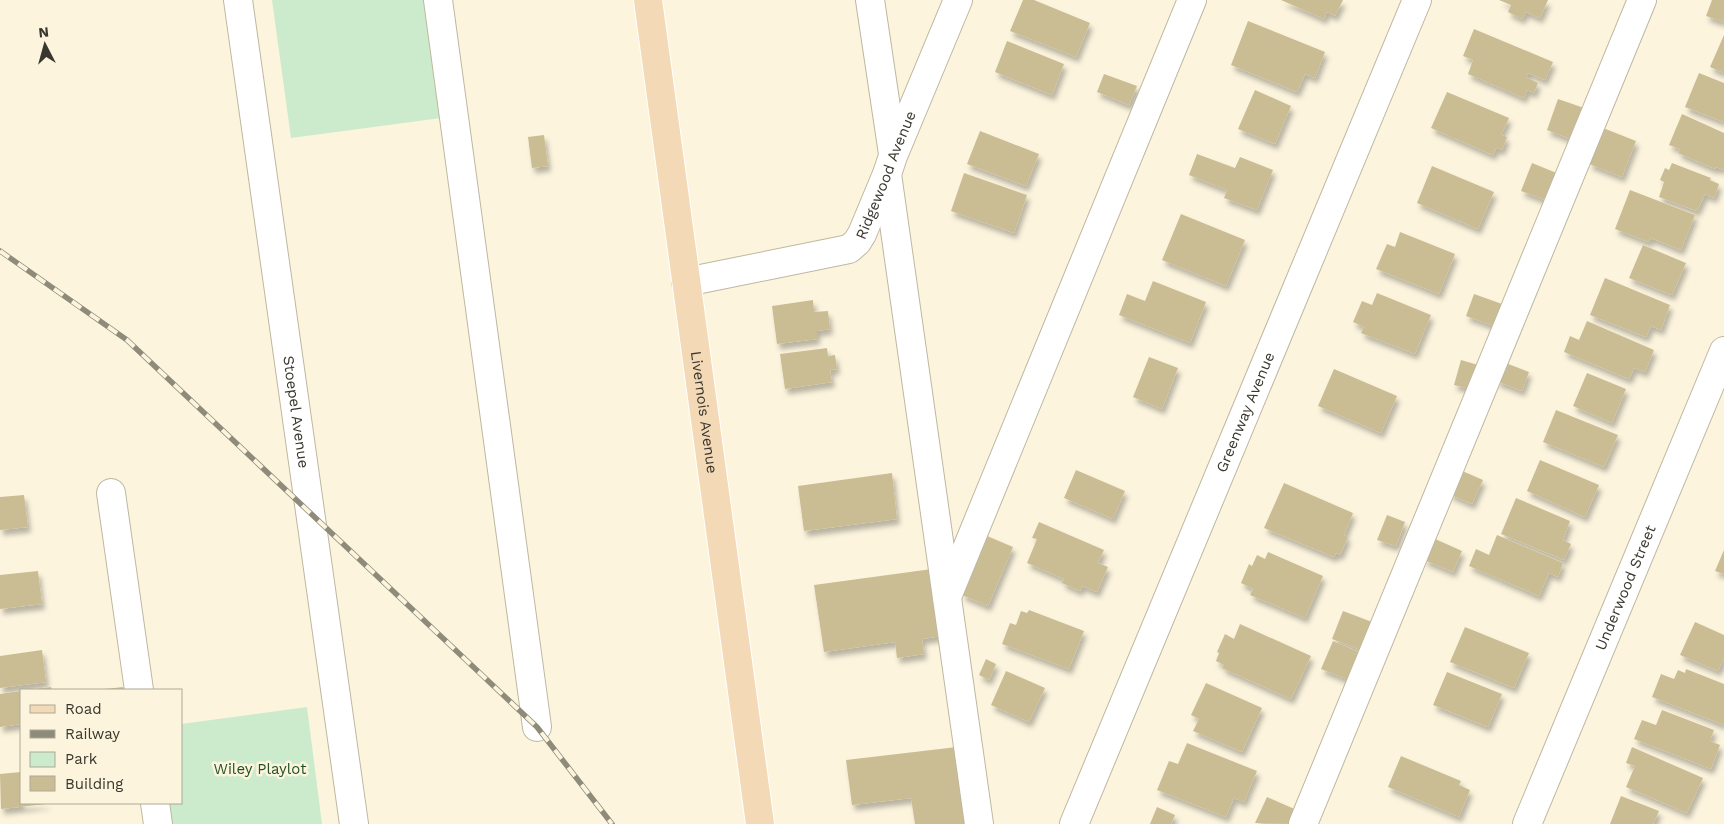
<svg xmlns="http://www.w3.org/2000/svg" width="1724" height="824" font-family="'Work Sans',sans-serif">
  <defs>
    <filter id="shadow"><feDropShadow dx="3" dy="5.5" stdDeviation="2.5" flood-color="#0004"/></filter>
  </defs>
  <rect width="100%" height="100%" fill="#fcf4dd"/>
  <!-- green -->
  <path fill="#cbebcc" d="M272,0H425L441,118L291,138Z
    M307,707L322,824H166L163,803H181V724Z"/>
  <!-- building -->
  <path fill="#cbbd93" filter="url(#shadow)" d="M1023,0H1034L1090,23L1076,57L1010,31Z
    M1281,0H1343L1335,16L1327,12L1324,19Z
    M1499,0H1548L1540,18L1526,12L1522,19L1508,12L1511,5Z
    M1712,0H1724V22L1706,16Z
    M1248,21L1325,52L1315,78L1305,74L1297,92L1231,65Z
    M1474,29L1553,62L1545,80L1528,73L1526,77L1538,83L1534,93L1527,90L1524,98L1468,74L1473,60L1463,56Z
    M1724,35V73L1710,67Z
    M1007,41L1064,64L1052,95L995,72Z
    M1699,73L1724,83V122L1685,107Z
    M1104,74L1137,86L1129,105L1097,92Z
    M1255,90L1291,106L1275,144L1238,129Z
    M1447,92L1509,118L1501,135L1507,137L1502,150L1496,148L1493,155L1431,128Z
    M1558,99L1584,108L1573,140L1547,130Z
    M1682,114L1724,133V170L1716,167L1715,169L1678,153L1680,149L1669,145Z
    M1603,128L1636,141L1622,177L1589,164Z
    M980,131L1039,154L1026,186L967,164Z
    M544,135L548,166L532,168L528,137Z
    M1197,154L1235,168L1240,157L1273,170L1257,210L1224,198L1227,190L1189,175Z
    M1532,163L1559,174L1548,201L1521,191Z
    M1672,163L1711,178L1710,180L1719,184L1714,198L1705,194L1697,211L1659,197L1664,182L1660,180L1665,168L1669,170Z
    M1432,166L1494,192L1478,229L1417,203Z
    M964,173L1027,195L1014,233L951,211Z
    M1630,190L1695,215L1681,250L1651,238L1649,242L1615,229Z
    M1181,214L1245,240L1226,286L1162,260Z
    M1400,232L1455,254L1439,294L1376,269L1387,244L1395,247Z
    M1643,245L1686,263L1672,295L1629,278Z
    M1605,278L1670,305L1661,330L1651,326L1646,337L1590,315Z
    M1153,281L1206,302L1190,343L1119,315L1127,294L1145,301Z
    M1377,293L1431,315L1415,354L1361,333L1364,327L1353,322L1362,301L1372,305Z
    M1474,294L1502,304L1494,326L1466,316Z
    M813,300L814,312L828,311L830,329L817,331V339L777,344L772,306Z
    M1587,321L1654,350L1645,372L1634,368L1629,379L1564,352L1570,336L1579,340Z
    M827,348L828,356L835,355L837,369L830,370L832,382L785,389L780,354Z
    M1149,357L1178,368L1162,409L1133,397Z
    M1461,360L1478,365L1471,389L1454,385Z
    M1503,362L1529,372L1522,391L1496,381Z
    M1334,369L1397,396L1381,433L1318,406Z
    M1587,373L1626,389L1612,423L1573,406Z
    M1556,410L1618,435L1604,467L1543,442Z
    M1540,460L1599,485L1585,517L1527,491Z
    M1076,470L1125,491L1113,519L1064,498Z
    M1460,470L1483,480L1472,504L1449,494Z
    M892,473L897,519L804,531L798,486Z
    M1284,483L1353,513L1344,535L1348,537L1340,555L1336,553L1334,557L1264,528Z
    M24,495L28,527L0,530V497Z
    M1516,498L1570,521L1563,540L1571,544L1564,560L1501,534Z
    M1387,515L1405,522L1396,546L1377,540Z
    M1039,522L1104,550L1098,563L1108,567L1097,592L1082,586L1080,591L1062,583L1064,579L1027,563L1037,539L1032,538Z
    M980,533L1013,547L988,606L962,595Z
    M1497,535L1563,563L1558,577L1549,573L1539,596L1469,566L1476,549L1489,555Z
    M1433,538L1462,551L1453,572L1424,560Z
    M1724,550V574L1715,571Z
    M1268,552L1323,576L1305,618L1250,595L1253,589L1241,583L1249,564L1252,566L1257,555L1265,559Z
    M932,569L941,636L922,639L924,654L897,658L895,642L824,652L814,585Z
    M38,571L42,604L0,609V575Z
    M1029,610L1084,631L1069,669L1002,644L1010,623L1016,625L1021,611L1027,613Z
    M1343,611L1372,622L1361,650L1332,639Z
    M1695,622L1724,635V659L1718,671L1680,655Z
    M1240,624L1311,656L1291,699L1222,668L1224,665L1216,661L1219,653L1217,652L1225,634L1234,639Z
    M1465,627L1529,653L1514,688L1450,662Z
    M1333,641L1361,653L1349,680L1321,669Z
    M42,650L46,682L0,688V656Z
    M986,659L996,664L989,680L979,675Z
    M1686,669L1724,684V725L1652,697L1661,674L1674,679L1678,670L1685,673Z
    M1006,671L1045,688L1029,722L991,705Z
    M1447,672L1502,694L1488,727L1433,705Z
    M1206,683L1262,708L1242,752L1193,731L1199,719L1191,715Z
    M51,687L52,690H35V689Z
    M123,687L124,690H105V689Z
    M21,691V724L0,727V694Z
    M1662,710L1714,730L1710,741L1720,745L1711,769L1634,739L1642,720L1656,725Z
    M1187,743L1257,771L1244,802L1234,798L1226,817L1157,790L1169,761L1178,764Z
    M957,747L968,824H915L911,798L852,805L846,760Z
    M1632,747L1703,778L1687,813L1626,787L1635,766L1626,763Z
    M1401,756L1461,781L1459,785L1470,790L1459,817L1388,787Z
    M21,772V803H46V804L1,809L0,774Z
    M1621,796L1659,811L1653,824H1610Z
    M1267,797L1299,811L1293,824L1255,823Z
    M1157,807L1175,815L1171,824H1150Z"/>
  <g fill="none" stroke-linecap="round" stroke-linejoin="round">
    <!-- minor casing -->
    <g stroke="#beb7a1" stroke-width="30">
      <g id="minor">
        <path id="s1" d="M238,0L354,824"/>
        <path d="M438,0L537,727"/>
        <path d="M870,0L893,154"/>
        <path d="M887,174L979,824"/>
        <path id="s2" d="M686,282L849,249L857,242L862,234L887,174L893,156L958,0"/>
        <path d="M111,493L139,690"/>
        <path d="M947,597L1192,0"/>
        <path d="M155,803L158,824"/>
        <path id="s3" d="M1074,824L1417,0"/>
        <path d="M1303,824L1642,0"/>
        <path id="s4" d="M1527,824L1724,351"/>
      </g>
    </g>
    <!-- major casing -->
    <g stroke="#fff" stroke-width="30">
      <g id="major">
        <path id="s5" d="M648,0L760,824"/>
      </g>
    </g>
    <!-- minor -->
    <use href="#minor" stroke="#fff" stroke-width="28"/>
    <!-- major -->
    <use href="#major" stroke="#f4d9b6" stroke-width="28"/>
    <!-- rail casing -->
    <g stroke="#8f8b7b" stroke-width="5.5">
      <path id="rail" d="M0,251L127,340L537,727L612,824"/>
    </g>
    <!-- rail -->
    <use href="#rail" stroke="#fcf4dd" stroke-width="4" stroke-dasharray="11" stroke-linecap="butt"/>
  </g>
  <g text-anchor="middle" stroke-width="5" stroke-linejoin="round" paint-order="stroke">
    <!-- street labels -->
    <g font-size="15" fill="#39372e" stroke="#fcf4dd">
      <text dy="5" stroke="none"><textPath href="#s2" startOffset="250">Ridgewood Avenue</textPath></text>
      <text dy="5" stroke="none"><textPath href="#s1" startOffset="416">Stoepel Avenue</textPath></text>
      <text dy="5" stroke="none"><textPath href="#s5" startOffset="416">Livernois Avenue</textPath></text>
      <text dy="5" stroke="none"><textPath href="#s3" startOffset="446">Greenway Avenue</textPath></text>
      <text dy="5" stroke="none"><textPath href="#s4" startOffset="256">Underwood Street</textPath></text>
    </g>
    <!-- park labels -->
    <g font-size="15" fill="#205227" stroke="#fcf4dd">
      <text x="260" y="774">Wiley Playlot</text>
    </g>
  </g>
  <!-- legend -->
  <rect x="20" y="689" width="162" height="115" fill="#fcf4dd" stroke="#aea897"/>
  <rect x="30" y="705" width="25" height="8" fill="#f4d9b6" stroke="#aea897"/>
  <text x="65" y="714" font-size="15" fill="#39372e">Road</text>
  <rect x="30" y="730" width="25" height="8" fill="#8f8b7b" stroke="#aea897"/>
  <text x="65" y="739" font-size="15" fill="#39372e">Railway</text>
  <rect x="30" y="752" width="25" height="15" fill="#cbebcc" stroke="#aea897"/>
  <text x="65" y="764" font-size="15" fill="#39372e">Park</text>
  <rect x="30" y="776" width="25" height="15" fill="#cbbd93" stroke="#aea897"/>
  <text x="65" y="789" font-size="15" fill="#39372e">Building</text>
  <!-- north arrow -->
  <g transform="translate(45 45) rotate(354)" stroke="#fcf4dd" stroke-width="4" paint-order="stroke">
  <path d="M0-4L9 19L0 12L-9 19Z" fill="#39372e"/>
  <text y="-8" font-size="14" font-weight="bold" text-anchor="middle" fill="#39372e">N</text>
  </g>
</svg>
